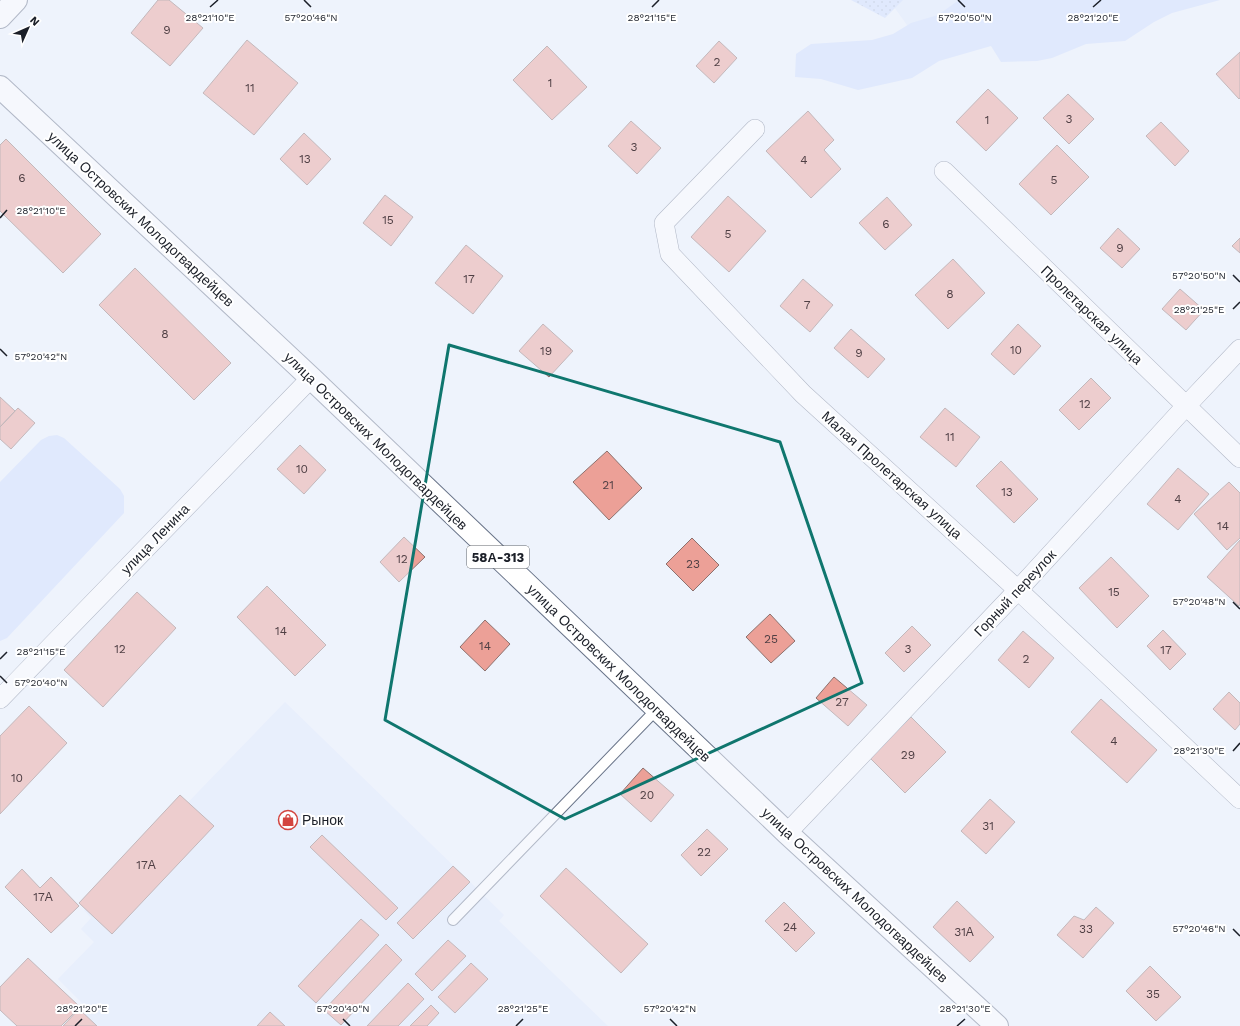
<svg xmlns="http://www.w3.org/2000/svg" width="1240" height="1026" font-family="'Work Sans',sans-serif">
  <defs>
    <pattern id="grass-dots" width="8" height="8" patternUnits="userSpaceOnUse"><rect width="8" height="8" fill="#cedefe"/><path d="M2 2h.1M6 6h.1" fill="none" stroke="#b0beda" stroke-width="1.8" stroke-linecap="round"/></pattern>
  </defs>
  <rect width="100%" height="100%" fill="#eef3fc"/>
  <!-- built -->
  <path fill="#e0eafc" d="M889,0H1079L907,25Z
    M285,702L504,915L499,921L608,1026H97L79,1009L83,1004L58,979L94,942L81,929L91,918L84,910Z"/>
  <!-- grass -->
  <path fill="url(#grass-dots)" d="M851,0H903L885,18Z"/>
  <!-- green -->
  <path fill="#cedefe" d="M959,0H1220L1172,13L1154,22L1125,41L1086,44L1052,58L1037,61L1001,62L991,46L939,61L912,78L858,90L821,79L795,77L796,54L811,44L872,40L893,34L911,23L938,15Z
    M57,435L64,438L120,489L124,496V513L7,638L0,641V482L41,440L49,436Z"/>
  <!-- building -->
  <path fill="#eca097" stroke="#8d716e" d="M158,0H169L203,28L170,66L131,33Z
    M247,40L298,83L254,135L203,93Z
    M719,41L737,58L714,83L696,66Z
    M547,46L587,87L552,120L513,80Z
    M1240,52V98L1239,99L1216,74Z
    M988,89L1018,118L986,151L956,122Z
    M1068,94L1094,119L1069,144L1043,118Z
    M808,111L834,140L824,150L841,169L811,198L766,151Z
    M631,121L661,148L637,174L608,146Z
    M1161,122L1189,151L1175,166L1146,136Z
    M304,133L331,159L307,185L280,159Z
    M6,139L101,234L63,273L0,211V145Z
    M1057,145L1089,177L1051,215L1019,184Z
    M385,195L413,217L391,246L363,223Z
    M728,196L766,231L729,272L691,237Z
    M887,197L912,225L885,250L859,223Z
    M1118,228L1140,249L1122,268L1100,248Z
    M1240,238V253L1232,246Z
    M466,245L503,276L473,314L435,283Z
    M953,259L985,293L948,329L915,295Z
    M135,268L231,363L194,400L99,305Z
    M803,279L833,305L810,332L780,306Z
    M1180,289L1204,310L1186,330L1162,309Z
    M543,324L573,351L549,377L519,351Z
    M1018,324L1041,346L1014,375L991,354Z
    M851,329L885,359L868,378L834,348Z
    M1091,378L1111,398L1079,430L1059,410Z
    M0,397L15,411L0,427Z
    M18,408L35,423L11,449L0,439V427Z
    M945,408L980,437L956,467L920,437Z
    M300,445L326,470L304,494L277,469Z
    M607,451L642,488L609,520L573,482Z
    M1001,461L1038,499L1014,523L976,486Z
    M1178,468L1209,494L1178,530L1147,504Z
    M1229,482L1240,493V538L1227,550L1194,514Z
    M404,537L425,557L399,582L380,562Z
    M692,538L719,565L693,591L666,564Z
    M1240,540V604L1239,606L1207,577Z
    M1111,557L1149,596L1117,628L1079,588Z
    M267,586L326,645L295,676L237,617Z
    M137,592L176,628L103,707L64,670Z
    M770,614L795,641L771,663L746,637Z
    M485,620L510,644L485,671L460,647Z
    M912,626L931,645L904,672L885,653Z
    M1163,630L1186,654L1170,670L1147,646Z
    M1023,631L1054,658L1029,688L998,660Z
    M834,677L867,705L848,726L816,698Z
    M1229,692L1240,703V724L1235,730L1213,709Z
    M1101,699L1157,750L1127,783L1071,732Z
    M29,706L67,743L0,814V736Z
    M911,717L946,752L905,793L870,758Z
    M643,768L674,795L651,822L620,794Z
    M180,795L214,826L112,934L79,903Z
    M990,799L1015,822L986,854L961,831Z
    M707,829L728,849L701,876L681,855Z
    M322,835L398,908L386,920L310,847Z
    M453,866L470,882L413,939L397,923Z
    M566,868L648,944L621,973L540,896Z
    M22,869L40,888L51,877L79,906L51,933L5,887Z
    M957,901L994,937L970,962L933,927Z
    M784,902L815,933L796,952L765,921Z
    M1096,907L1114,923L1083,958L1057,935L1074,916L1084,920Z
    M361,919L379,935L316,1003L298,986Z
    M448,940L466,956L432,991L415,974Z
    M386,944L402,960L341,1025L324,1010Z
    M28,958L80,1007L61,1026H17L0,1010V987Z
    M471,963L488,979L455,1013L438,997Z
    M1150,966L1181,997L1156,1021L1126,991Z
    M408,983L424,999L398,1026H367Z
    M431,1005L439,1013L427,1026H410Z
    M79,1009L97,1026H63Z
    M270,1012L285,1026H257Z"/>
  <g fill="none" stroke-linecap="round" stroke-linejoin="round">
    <!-- service casing -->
    <g stroke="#697489" stroke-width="12">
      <path id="service" d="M453,920L657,709"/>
    </g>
    <!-- minor casing -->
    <g stroke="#697489" stroke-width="20">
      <path id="minor" d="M755,129L664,223L670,254L803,394L1018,590L1240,799
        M944,171L1240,458
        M0,699L311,378
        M787,833L1018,590L1186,406L1240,349"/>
    </g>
    <!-- secondary casing -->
    <g stroke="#697489" stroke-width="24">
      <path id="secondary" d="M0,17L16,0"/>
    </g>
    <!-- primary casing -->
    <g stroke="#697489" stroke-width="24">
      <path id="primary" d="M0,87L311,378L787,833L997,1026"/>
    </g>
    <!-- service -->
    <use href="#service" stroke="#fff" stroke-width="10"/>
    <!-- minor -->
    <use href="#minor" stroke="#fff" stroke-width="19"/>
    <!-- secondary -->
    <use href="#secondary" stroke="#fff" stroke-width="22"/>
    <!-- primary -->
    <use href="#primary" stroke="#fff" stroke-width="22"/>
  </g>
  <!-- marked area -->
  <path d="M0 0H1240V1026H0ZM449,345L780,442L862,683L565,819L385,720Z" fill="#eef3fc" fill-opacity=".55" fill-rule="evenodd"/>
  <path fill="none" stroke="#0f766e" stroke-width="3" stroke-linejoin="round" d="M449,345L780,442L862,683L565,819L385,720Z"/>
  <!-- ticks -->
  <path fill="none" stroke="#1b1f28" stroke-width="1.5" d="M304,0L311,7M958,0L965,7M210,7L218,0M652,7L659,0M1093,7L1101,0M0,218L7,210M1233,275L1240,282M1233,309L1240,302M0,349L7,356M1233,602L1240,609M0,659L7,652M0,676L7,683M1233,751L1240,743M1233,929L1240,936M343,1019L350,1026M670,1019L677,1026M75,1026L82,1019M516,1026L523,1019M957,1026L965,1019"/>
  <!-- icons -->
  <defs>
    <g id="shop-ring" transform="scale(1)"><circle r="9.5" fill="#fff" stroke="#d3453f" stroke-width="1.5"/><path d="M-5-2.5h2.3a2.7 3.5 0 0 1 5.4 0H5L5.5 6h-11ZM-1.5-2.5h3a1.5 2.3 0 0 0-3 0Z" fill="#d3453f"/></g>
  </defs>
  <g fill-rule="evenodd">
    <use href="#shop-ring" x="288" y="820"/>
  </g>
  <g text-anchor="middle" stroke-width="4" stroke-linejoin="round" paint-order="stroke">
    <!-- number labels -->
    <g font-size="12" fill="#4f3f44">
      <text x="167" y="34">9</text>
      <text x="717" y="66">2</text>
      <text x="550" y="87">1</text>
      <text x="250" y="92">11</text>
      <text x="1069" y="123">3</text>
      <text x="987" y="124">1</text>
      <text x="634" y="151">3</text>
      <text x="305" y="163">13</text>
      <text x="804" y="164">4</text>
      <text x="22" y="182">6</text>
      <text x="1054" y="184">5</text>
      <text x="388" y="224">15</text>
      <text x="886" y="228">6</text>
      <text x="728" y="238">5</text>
      <text x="1120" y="252">9</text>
      <text x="469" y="283">17</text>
      <text x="950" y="298">8</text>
      <text x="807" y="309">7</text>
      <text x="165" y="338">8</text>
      <text x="1016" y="354">10</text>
      <text x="546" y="355">19</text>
      <text x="859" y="357">9</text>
      <text x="1085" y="408">12</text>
      <text x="950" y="441">11</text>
      <text x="302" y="473">10</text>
      <text x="608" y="489">21</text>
      <text x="1007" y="496">13</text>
      <text x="1178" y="503">4</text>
      <text x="1223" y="530">14</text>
      <text x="402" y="563">12</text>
      <text x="693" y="568">23</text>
      <text x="1114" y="596">15</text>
      <text x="281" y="635">14</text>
      <text x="771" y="643">25</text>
      <text x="485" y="650">14</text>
      <text x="120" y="653">12</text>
      <text x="908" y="653">3</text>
      <text x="1166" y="654">17</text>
      <text x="1026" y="663">2</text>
      <text x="842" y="706">27</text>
      <text x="1114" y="745">4</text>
      <text x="908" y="759">29</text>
      <text x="17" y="782">10</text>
      <text x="647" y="799">20</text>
      <text x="988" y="830">31</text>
      <text x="704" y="856">22</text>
      <text x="146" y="869">17А</text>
      <text x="43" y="901">17А</text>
      <text x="790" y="931">24</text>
      <text x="1086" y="933">33</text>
      <text x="964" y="936">31А</text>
      <text x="1153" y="998">35</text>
    </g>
    <!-- shield labels -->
    <rect fill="#fff" stroke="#5f6268" stroke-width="1" x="467" y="546" width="62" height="22" rx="3"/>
    <g font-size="13" font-weight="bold" fill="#1b1f28">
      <text x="498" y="562">58А-313</text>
    </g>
    <!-- street labels -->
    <g font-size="14" fill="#1b1f28" stroke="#fff">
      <text transform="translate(141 219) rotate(43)" y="5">улица Островских Молодогвардейцев</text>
      <text transform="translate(1092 315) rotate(44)" y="5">Пролетарская улица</text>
      <text transform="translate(376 441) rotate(44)" y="5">улица Островских Молодогвардейцев</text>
      <text transform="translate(892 475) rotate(42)" y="5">Малая Пролетарская улица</text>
      <text transform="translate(155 539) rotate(-46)" y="5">улица Ленина</text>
      <text transform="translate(1015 593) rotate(-47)" y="5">Горный переулок</text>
      <text transform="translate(619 673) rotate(44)" y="5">улица Островских Молодогвардейцев</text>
      <text transform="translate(855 895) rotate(43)" y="5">улица Островских Молодогвардейцев</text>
    </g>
    <!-- poi labels -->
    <g font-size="14" fill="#1b1f28" stroke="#fff" text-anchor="start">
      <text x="302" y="825">Рынок</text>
    </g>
  </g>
  <g font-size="10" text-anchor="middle" fill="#1b1f28" stroke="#fff" stroke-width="4" stroke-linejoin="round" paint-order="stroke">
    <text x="210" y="21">28°21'10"E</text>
    <text x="311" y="21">57°20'46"N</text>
    <text x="652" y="21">28°21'15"E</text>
    <text x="965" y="21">57°20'50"N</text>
    <text x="1093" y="21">28°21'20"E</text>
    <text x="41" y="214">28°21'10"E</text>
    <text x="1199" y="279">57°20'50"N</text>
    <text x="1199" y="313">28°21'25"E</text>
    <text x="41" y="360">57°20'42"N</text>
    <text x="1199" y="605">57°20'48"N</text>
    <text x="41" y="655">28°21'15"E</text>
    <text x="41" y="686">57°20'40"N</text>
    <text x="1199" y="754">28°21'30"E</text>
    <text x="1199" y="932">57°20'46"N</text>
    <text x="82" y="1012">28°21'20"E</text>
    <text x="523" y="1012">28°21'25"E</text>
    <text x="965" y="1012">28°21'30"E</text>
    <text x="343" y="1012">57°20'40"N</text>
    <text x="670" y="1012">57°20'42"N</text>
  </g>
  <!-- north arrow -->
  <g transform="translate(28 28) rotate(45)" stroke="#ffffff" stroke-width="3" paint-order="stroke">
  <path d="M0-3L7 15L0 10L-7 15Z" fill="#1b1f28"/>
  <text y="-6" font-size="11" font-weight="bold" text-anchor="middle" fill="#1b1f28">N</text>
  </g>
</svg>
